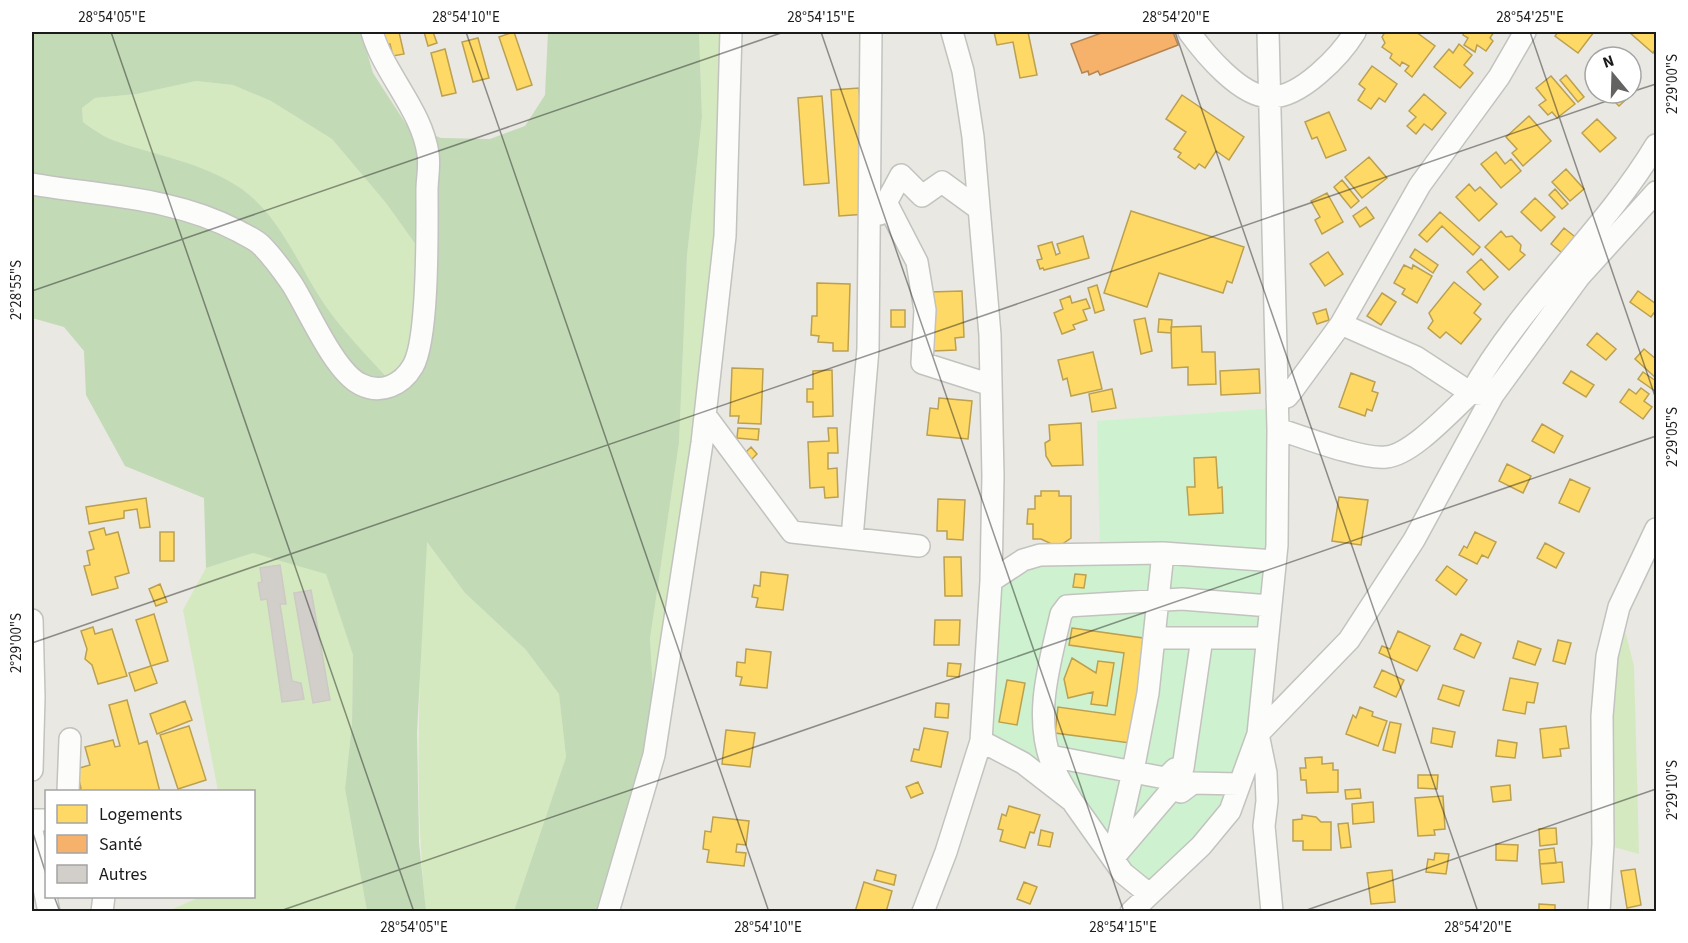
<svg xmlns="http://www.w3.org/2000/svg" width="1688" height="943" font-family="'Source Sans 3',sans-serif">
  <rect width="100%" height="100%" fill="#eae8e2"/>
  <!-- grass -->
  <path fill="#d4e9bf" d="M699,32H731L727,205L656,743L650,639L679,443L687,256L702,117Z
    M196,81L233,85L271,101L332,139L386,203L426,259L421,331L396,386C368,358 340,329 319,296C296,259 278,215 242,189C201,161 155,156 110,139C101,135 92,127 83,122L82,108L95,98L137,94Z
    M426,541L465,593L526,650L559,694L566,757L514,911H426C413,788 420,665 426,541Z
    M253,553L326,573L353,655L352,723L345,789L367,911L166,912L200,897L254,896V792L218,791L183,610L206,568Z
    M1619,607L1634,666L1639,854L1603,844Z"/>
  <!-- forest -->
  <path fill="#c2dab6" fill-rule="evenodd" d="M32,32H361L373,73L406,124L441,138L490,139L525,126L545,95L548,32H699L702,117L687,256L679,443L650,639L656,743L608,911H514L566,757L559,694L526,650L465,593L427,542L417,732L419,843L426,911H367L345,789L352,723L353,655L326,574L253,553L206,568L204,498L125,466L86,395L84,351L64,327L32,318ZM196,81L233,85L271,101L332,139L386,203L426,259L414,365L395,386C368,357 340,329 319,296C296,259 278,215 242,189C201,161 155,156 110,139C101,135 92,128 83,122L82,108L95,98L137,94Z"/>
  <!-- park -->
  <path fill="#cef2d0" d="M1277,408L1262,675L1232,812L1155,897L1086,819L981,741L991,581L1023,560L1100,553L1097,421Z"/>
  <!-- homes -->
  <path fill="#ffd966" stroke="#bba050" stroke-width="1.5" d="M377,32H399L404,54L393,56L390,44L380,47Z
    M424,32H433L437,43L428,46Z
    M514,32L532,85L517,90L499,37Z
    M994,32H1028L1037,75L1020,78L1013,42L997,45Z
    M1385,32H1416L1435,46L1412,77L1405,71L1409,66L1402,62L1400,66L1390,58L1392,54L1382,47L1385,43L1382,37Z
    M1464,32H1494L1490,38L1493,41L1486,51L1477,45L1475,52L1464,45L1468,38L1463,35Z
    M1558,32H1594L1578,53L1555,36Z
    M1629,32H1656V48L1653,53Z
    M478,38L489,78L473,82L462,42Z
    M1459,44L1472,55L1464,65L1473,73L1460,88L1434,67L1449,49L1453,53Z
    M445,49L456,93L442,96L431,53Z
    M1372,66L1397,84L1385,102L1379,98L1371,109L1358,100L1365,89L1359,84Z
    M1566,75L1584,97L1578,102L1560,80Z
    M1551,76L1575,104L1557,118L1552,112L1548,115L1539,105L1546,100L1536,88Z
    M859,88L867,214L839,216L831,90Z
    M1631,89L1634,92L1619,106L1606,93H1631Z
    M1424,94L1446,113L1432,130L1424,124L1416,134L1407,126L1416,117L1409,111Z
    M1182,95L1244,137L1229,160L1216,151L1205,168L1199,164L1195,169L1178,157L1181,153L1174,149L1186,132L1166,119Z
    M822,96L829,183L804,185L798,98Z
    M1329,112L1346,150L1326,158L1317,137L1312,139L1305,122Z
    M1529,116L1551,141L1523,166L1512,153L1517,149L1506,137Z
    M1597,119L1616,138L1600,152L1582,133Z
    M1496,152L1505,164L1511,159L1521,171L1501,188L1481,164Z
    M1369,157L1387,178L1362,198L1345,177Z
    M1566,169L1584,189L1570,201L1552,182Z
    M1342,180L1359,201L1351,208L1334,187Z
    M1469,184L1475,191L1480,187L1497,204L1479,221L1456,197Z
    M1555,189L1568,204L1562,209L1549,195Z
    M1327,193L1343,222L1322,234L1315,220L1320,217L1311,201Z
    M1535,198L1555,217L1541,231L1521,212Z
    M1366,207L1374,218L1360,227L1353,216Z
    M1131,211L1244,247L1232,283L1227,281L1223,293L1159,273L1147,307L1104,293Z
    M1440,212L1480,247L1473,255L1442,226L1427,242L1419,235Z
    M1564,228L1579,240L1566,256L1551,244Z
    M1501,231L1506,237L1512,236L1521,245L1520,251L1525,255L1509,270L1485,247Z
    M1083,236L1089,258L1044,270L1043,268L1040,269L1037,260L1042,259L1038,246L1052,242L1056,255L1060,253L1057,244Z
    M1415,249L1438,265L1433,273L1410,257Z
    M1328,252L1343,274L1325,286L1310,264Z
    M1481,259L1498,277L1484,290L1467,272Z
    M1404,265L1412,269L1413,265L1432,276L1417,303L1402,294L1405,289L1394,283Z
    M1454,282L1481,304L1474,313L1481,319L1461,344L1446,332L1440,338L1428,328L1433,321L1429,313Z
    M817,283L850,284L848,351H833V343L818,342L819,336L811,335L812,316H817Z
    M1097,285L1104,310L1095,313L1088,288Z
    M962,291L964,337L955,338L956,350L933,351L930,292Z
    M1638,291L1656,304V310L1651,317L1630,302Z
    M1382,293L1396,302L1381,325L1367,316Z
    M1070,296L1072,303L1086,299L1090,308L1083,310L1087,320L1073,325L1075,329L1062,334L1054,313L1063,309L1060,300Z
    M1326,309L1329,320L1317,324L1313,313Z
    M891,310H905V327H891Z
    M1145,318L1152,351L1141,354L1134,320Z
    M1159,319L1172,320L1171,333L1158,332Z
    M1201,326L1202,352H1215L1216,384L1188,385V367L1172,368L1171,327Z
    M1597,333L1616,349L1606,360L1587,345Z
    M1644,349L1656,359V378L1635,359Z
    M1093,352L1102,389L1071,396L1067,378L1063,380L1058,360Z
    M732,368L763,369L761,424L738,423L739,416H730Z
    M1259,369L1260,393L1221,395L1220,371Z
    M832,370L833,416L813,417V402H807V389H813V371Z
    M1571,371L1594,385L1586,397L1563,383Z
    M1643,372L1656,381L1655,391L1638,379Z
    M1351,373L1375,382L1372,391L1378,393L1372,411L1367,409L1365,416L1339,407Z
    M1641,388L1649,394L1644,401L1652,407L1643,419L1620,402L1629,389L1636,394Z
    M1112,389L1116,408L1092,412L1089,394Z
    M939,398L972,401L968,439L927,435L930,408L938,409Z
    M1081,423L1083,465L1052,466L1046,456L1045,443L1050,440L1049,425Z
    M1542,424L1563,436L1554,453L1532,441Z
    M738,428L759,429L758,440L737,438Z
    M828,428H837L838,453H828V469L837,468L838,497L825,498L824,487L810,488L808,442L829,441Z
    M751,447L757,454L749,462L743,455Z
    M1216,457L1218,488L1222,487L1223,513L1189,515L1187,487H1195L1194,458Z
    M1507,464L1531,476L1523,493L1499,481Z
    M1570,479L1590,488L1579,512L1559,503Z
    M1041,491H1059V496H1071V538L1058,547L1041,539H1033V524H1027L1028,509H1035V496H1041Z
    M1339,497L1368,500L1361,545L1332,541Z
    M146,498L150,527L140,528L137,509L124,511V518L89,524L86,507Z
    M938,499L965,500L963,540L947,539V531H937Z
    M104,528L106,535L118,532L129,573L115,577L118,588L92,595L84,566L90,565L87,551L94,549L89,532Z
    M160,532H174V561H160Z
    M1475,532L1496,542L1488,558L1482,555L1477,564L1459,555L1464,546L1467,548Z
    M1545,543L1564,553L1556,568L1537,558Z
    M944,557H961L962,596H945Z
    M1447,566L1467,580L1456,595L1436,580Z
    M761,572L788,575L783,610L756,607L758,598L752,597L754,585L760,586Z
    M1075,574L1086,575L1084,588L1073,587Z
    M160,584L167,602L156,606L149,589Z
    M154,614L168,661L151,666L136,620Z
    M935,620H960L959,645H934Z
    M93,627L95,634L112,629L127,676L98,684L92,665L85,659L87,649L81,631Z
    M1072,628L1143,638L1142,648L1150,649L1130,743L1055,733L1058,707L1115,715L1124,653L1069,645Z
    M1398,631L1430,646L1417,671L1379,653L1382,646L1390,649Z
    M1461,634L1481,643L1474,658L1454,649Z
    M1558,640L1571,643L1565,664L1553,661Z
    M1518,641L1541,649L1535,665L1513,658Z
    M746,649L771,652L767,688L740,685L742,677L736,676L737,662L745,663Z
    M1072,658L1096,673L1098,661L1114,663L1107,706L1091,704L1093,692L1068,698L1064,679Z
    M948,663L961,664L959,677L947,676Z
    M151,666L157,683L135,691L129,673Z
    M1382,670L1404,680L1396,697L1374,687Z
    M1510,678L1538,683L1534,703L1527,702L1525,714L1503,710Z
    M1007,680L1025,683L1017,725L999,722Z
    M1443,685L1464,691L1459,706L1438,699Z
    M127,700L139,744L147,741L160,792H77L81,788L76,769L90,765L85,747L113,740L115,747L120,746L109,705Z
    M185,701L192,720L157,734L150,714Z
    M936,703L949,704L948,718L935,717Z
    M1360,707L1373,712L1372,716L1387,721L1378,746L1346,734L1353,715L1356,718Z
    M1390,722L1401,724L1395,753L1383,750Z
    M189,726L206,780L178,789L160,735Z
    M1566,726L1569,748L1560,749L1561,756L1543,758L1540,729Z
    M924,728L948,732L941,767L911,761L914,749L919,750Z
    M1433,728L1455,732L1452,747L1431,743Z
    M726,730L755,733L750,767L722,764Z
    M1498,740L1517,743L1515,758L1496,756Z
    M1322,757V764L1333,763V770H1338V792L1307,793L1306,780H1301L1300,768H1306L1305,758Z
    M1418,775H1438L1437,789L1418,788Z
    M918,782L923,793L911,798L906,787Z
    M1510,785L1511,800L1493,802L1491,787Z
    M1360,789L1361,798L1346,799L1345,790Z
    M1443,796L1445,829L1434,830L1435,835L1418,836L1415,798Z
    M1373,802L1374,822L1353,824L1352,804Z
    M1009,806L1040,815L1034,833L1030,832L1025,848L1000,841L1003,830L998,829L1002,814L1006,816Z
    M1302,815L1316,817L1321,822H1331V850H1303V841H1293V820L1302,819Z
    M713,817L749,821L746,845L737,844L736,852L746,853L744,866L707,862L709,850L703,849L705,831L711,832Z
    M1348,823L1351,847L1341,848L1338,824Z
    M1556,828L1557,844L1540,846L1539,829Z
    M1041,830L1053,833L1050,847L1038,845Z
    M1496,844L1518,845L1517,861L1496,860Z
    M1554,848L1556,863L1540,864L1539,850Z
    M1435,853L1449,854L1446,874L1426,872L1428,859L1434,860Z
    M1562,862L1564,882L1542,884L1540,864Z
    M1635,869L1641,905L1627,908L1621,871Z
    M877,870L896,875L894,885L874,880Z
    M1392,870L1395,902L1371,904L1367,873Z
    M864,882L892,891L886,912H855Z
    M1024,882L1037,887L1030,904L1017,899Z
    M1539,904L1555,905V912H1539Z"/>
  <!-- health -->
  <path fill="#f6b26b" stroke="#b48553" stroke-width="1.5" d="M1104,32H1173L1178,45L1100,75L1098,71L1089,75L1088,71L1082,73L1071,44Z"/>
  <!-- building -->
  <path fill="#d2cfcb" stroke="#cdc9c4" stroke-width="1.5" d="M280,565L286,604H280L292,681L301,683L304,699L282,702L267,599L261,600L258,583L262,582L260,568Z
    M311,590L330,700L313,703L294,593Z"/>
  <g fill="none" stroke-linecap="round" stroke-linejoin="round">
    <!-- minor casing -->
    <g stroke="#c2c2bf" stroke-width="24">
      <path id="minor" d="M1189,32C1205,54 1240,96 1269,97C1300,99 1341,55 1355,32
        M1268,32L1278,429L1277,545L1258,734L1266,773L1267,801L1264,826L1272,912
        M32,184C101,196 174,197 238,231C245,235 255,239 261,245C272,256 283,271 292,284C308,309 334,371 360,384C381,395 402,385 413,366C429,338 427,227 427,190C427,179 430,166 428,154C422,110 384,74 372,32
        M886,202L917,262L925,310L922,363L991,385
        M880,214L901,175L922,196L942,182L979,209
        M1341,324L1416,357L1471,393C1521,303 1603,233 1656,145
        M1277,399L1287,397L1292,391L1341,324L1420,185L1499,77L1525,32
        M705,415L792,532L919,546
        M1278,429C1303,437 1363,460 1386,457C1412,455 1452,410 1471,393L1483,394
        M852,538L868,349L871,32
        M991,581L1023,560L1040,555L1163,553
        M32,620L34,697L32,770
        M1155,638H1202L1183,768L1175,769L1169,775L1174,790L1181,792L1193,783L1239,784
        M1202,638H1266
        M981,741L1023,763L1072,801L1123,873L1149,894
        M1050,756L1170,779
        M68,792L70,739
        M1072,801C1065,789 1057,777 1052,764C1033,715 1050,663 1061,614L1067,606L1182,599L1270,606
        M32,820H46
        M32,831L49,912
        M1115,856L1173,788
        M1113,859L1132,776L1148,693L1163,553L1275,561
        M102,912L104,896
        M608,912L654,755L702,443L725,236L731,32
        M923,912L946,852L981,741L991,581L993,476L990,335L973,137L963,71L952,32
        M1131,912L1201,846L1230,811L1258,734L1349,640L1414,540L1493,395L1579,277L1656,192
        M1599,912L1603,844L1602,716L1607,656L1619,607L1656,529"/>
    </g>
    <!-- minor -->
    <use href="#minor" stroke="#fcfcfb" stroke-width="21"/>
  </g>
  <!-- ticks -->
  <path fill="none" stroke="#1b1b1b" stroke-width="1.5" stroke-opacity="0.45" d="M111,32L414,912M466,32L769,912M821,32L1124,912M1175,32L1478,912M1530,32L1656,399M1631,92L1656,84M32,291L784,32M32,643L1630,93M32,830L46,874M54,896L60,912M277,912L1656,436M1301,912L1656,789"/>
  <!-- border -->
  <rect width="1688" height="943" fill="none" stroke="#ffffff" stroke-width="66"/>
  <!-- legend -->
  <rect x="45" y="790" width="210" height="108" fill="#ffffff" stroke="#a4a4a4" stroke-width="1.5"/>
  <rect x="57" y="805" width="30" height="18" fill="#ffd966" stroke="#a4a4a4" stroke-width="1.5"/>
  <text x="99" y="820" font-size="18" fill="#1b1b1b">Logements</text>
  <rect x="57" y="835" width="30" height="18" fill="#f6b26b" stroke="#a4a4a4" stroke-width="1.5"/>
  <text x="99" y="850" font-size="18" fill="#1b1b1b">Santé</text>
  <rect x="57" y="865" width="30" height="18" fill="#d2cfcb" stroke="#a4a4a4" stroke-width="1.5"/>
  <text x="99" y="880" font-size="18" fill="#1b1b1b">Autres</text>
  <!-- north arrow -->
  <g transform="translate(1613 75) rotate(341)"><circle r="28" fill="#ffffff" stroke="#a4a4a4" stroke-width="1.5"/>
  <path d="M0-4.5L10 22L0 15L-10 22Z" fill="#636361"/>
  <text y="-9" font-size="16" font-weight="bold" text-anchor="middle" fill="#1b1b1b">N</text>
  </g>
  <rect x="33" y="33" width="1622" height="877" fill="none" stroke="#1b1b1b" stroke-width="2"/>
  <g font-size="15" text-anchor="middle" fill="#1b1b1b">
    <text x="112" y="22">28°54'05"E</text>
    <text x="466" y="22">28°54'10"E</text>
    <text x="821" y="22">28°54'15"E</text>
    <text x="1176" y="22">28°54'20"E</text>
    <text x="1530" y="22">28°54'25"E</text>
    <text transform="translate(1672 84) rotate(-90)" y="5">2°29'00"S</text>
    <text transform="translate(16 290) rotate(-90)" y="5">2°28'55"S</text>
    <text transform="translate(1672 437) rotate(-90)" y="5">2°29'05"S</text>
    <text transform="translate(16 643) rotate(-90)" y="5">2°29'00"S</text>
    <text transform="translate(1672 790) rotate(-90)" y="5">2°29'10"S</text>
    <text x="414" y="932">28°54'05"E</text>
    <text x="768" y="932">28°54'10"E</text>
    <text x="1123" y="932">28°54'15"E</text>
    <text x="1478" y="932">28°54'20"E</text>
  </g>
</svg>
